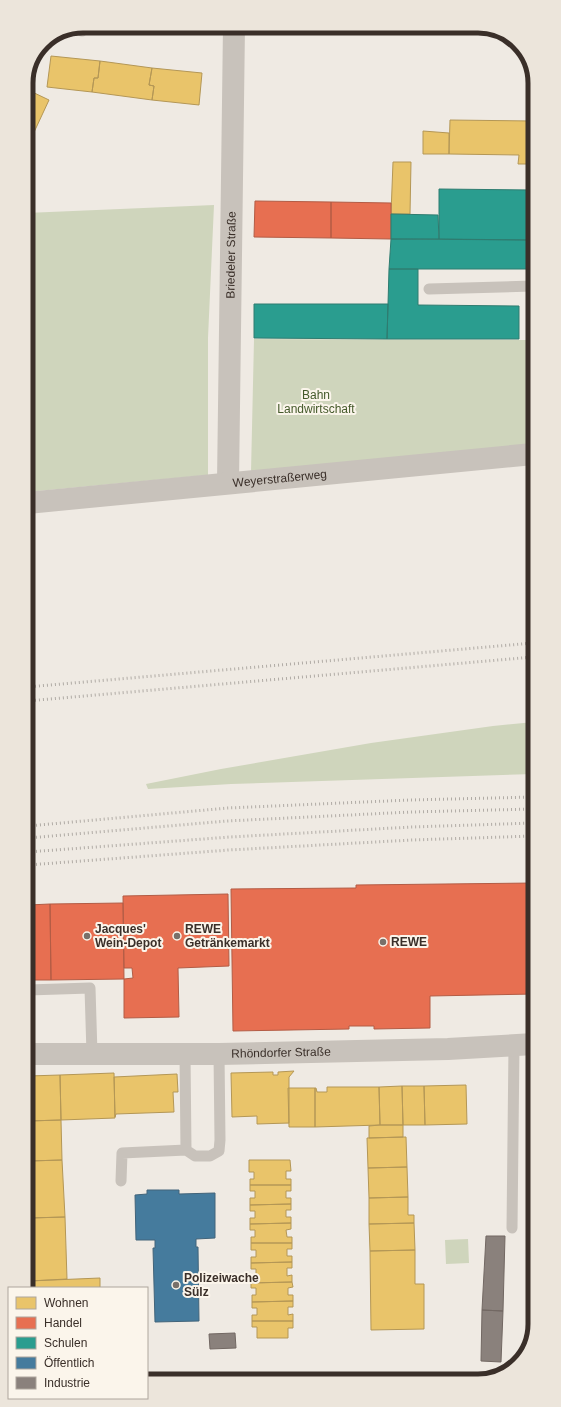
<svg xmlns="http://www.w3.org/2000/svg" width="561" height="1407" font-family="Arial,sans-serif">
  <rect width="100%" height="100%" fill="#efeae3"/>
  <!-- green -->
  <path fill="#cfd5bc" d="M214,205L208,338V475L27,492L26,213Z
    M254,339L533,340V444L251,472Z
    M534,722V774L231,784L148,789L146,784L221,769L371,743L493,726Z
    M468,1239L469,1263L446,1264L445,1240Z"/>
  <!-- homes -->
  <path fill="#e9c46a" stroke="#b49756" d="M51,56L100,61L98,78H94L92,92L47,87Z
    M100,61L152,68L149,85L154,86L152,100L92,92L94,78H98Z
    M152,68L202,73L199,105L152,100L154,86L149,85Z
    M26,89L49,100L29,143L26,142Z
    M450,120L532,121V155H530V164H518L519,155L449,154Z
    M423,131L449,133V154H423Z
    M393,162H411L410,214H391Z
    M531,190H532V240H530Z
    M294,1071L289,1077V1123L257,1124V1116L232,1117L231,1073L273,1072V1075H278V1072Z
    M114,1073L115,1118L61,1120L60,1075Z
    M177,1074L178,1092H173L174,1112L116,1114L115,1117L114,1077Z
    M60,1075L61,1120L28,1121V1076Z
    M466,1085L467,1124L425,1125L424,1086Z
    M402,1086L403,1125H380L379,1087Z
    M402,1086H424L425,1125H403Z
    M327,1087H379L380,1125L315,1127V1088H316L317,1092H327Z
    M288,1088H315V1127H289Z
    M61,1120L62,1160L29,1161L28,1121Z
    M380,1125H403V1137L369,1138V1126Z
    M406,1137L407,1167L368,1168L367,1138Z
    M62,1160L65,1217L29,1218V1161Z
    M249,1160H290L291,1171H286V1179H291V1185H250V1179H254V1172H249Z
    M407,1167L408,1197L369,1198L368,1168Z
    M250,1185H291V1191H286V1198H291V1204L250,1205V1198H255V1191H250Z
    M408,1197V1215H414V1223L369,1224V1198Z
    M291,1204V1210H286V1217H291V1223L250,1224V1218H255V1211H250V1205Z
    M65,1217L67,1279L29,1281V1218Z
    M291,1223V1229L286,1230L287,1237H292V1243H251V1237H255V1230H250V1224Z
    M414,1223L415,1250L370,1251L369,1224Z
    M251,1243H292V1249H287V1256H292V1262L251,1263V1257H256V1250H251Z
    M415,1250V1284H424V1329L371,1330L370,1251Z
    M292,1262V1268H287V1276L292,1275V1282L251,1283V1276H256V1269H251V1263Z
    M100,1278V1288H29V1281Z
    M292,1282L293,1287L288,1288V1295H293V1301L252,1302V1295H256V1288H251V1283Z
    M293,1301V1307H288V1315L293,1314V1321H252V1315H257V1308H252V1302Z
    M252,1321H293V1328H288V1338H257V1327H252Z"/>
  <!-- shops -->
  <path fill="#e76f51" stroke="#b35c45" d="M255,201L331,202V238L254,237Z
    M331,202L391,203V239L331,238Z
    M534,883V994L430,996V1028L374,1029V1026H349V1029L233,1031L231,889L356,888V885Z
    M228,894L229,966L178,968L179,1017L124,1018V979L133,978L132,968H124L123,896Z
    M123,903L124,979L51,980L50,904Z
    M50,904L51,980H28V905Z"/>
  <!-- schools -->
  <path fill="#2a9d8f" stroke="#2f7c70" d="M439,189L531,190L530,240L439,239Z
    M391,214L438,215L439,239H391Z
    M391,239L532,240L533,269H389Z
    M389,269H418V305L519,306V339H387Z
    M254,304H388L387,339L254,338Z"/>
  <!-- public -->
  <path fill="#457b9d" stroke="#42647a" d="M147,1190H179V1194L215,1193V1238L196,1239V1247H198L199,1321L155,1322L153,1248H155V1240H136L135,1195L147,1194Z"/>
  <!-- industry -->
  <path fill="#8a817c" stroke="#726863" d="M486,1236H505L503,1311L482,1310Z
    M482,1310L503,1311L501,1362L481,1361Z
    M235,1333L236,1348L210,1349L209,1334Z"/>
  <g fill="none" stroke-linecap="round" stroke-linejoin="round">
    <!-- lane -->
    <path stroke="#c8c2bb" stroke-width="11" d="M82,31V26
      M429,289L533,286
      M28,990L90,988L92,1054
      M185,1054L186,1150L195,1156H210L219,1151L220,1140L219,1054
      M121,1181L122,1153L186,1150
      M512,1228L514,1045"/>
    <!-- street -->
    <g stroke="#c8c2bb" stroke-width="22">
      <path id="s1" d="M228,483L234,26"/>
      <path id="s2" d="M27,503L533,454"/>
      <path id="s3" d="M28,1054H219L448,1049L534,1044"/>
    </g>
    <!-- rail -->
    <path stroke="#b0aba5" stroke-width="3" stroke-dasharray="1 3" stroke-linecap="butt" d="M27,687L533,643
      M27,701L533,657
      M28,826L228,808L410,800L534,797
      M28,838L227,821L411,812L534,809
      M28,852L230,837L412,827L534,823
      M28,865L229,850L412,840L534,836"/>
  </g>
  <!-- markers -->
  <g fill="#79706a" stroke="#fbf5eb" stroke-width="1.5">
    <circle cx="87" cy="936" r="4"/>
    <circle cx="177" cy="936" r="4"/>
    <circle cx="383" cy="942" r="4"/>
    <circle cx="176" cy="1285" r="4"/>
  </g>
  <g text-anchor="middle" stroke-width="4" stroke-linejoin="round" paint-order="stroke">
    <!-- street labels -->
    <g font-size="12" fill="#3a2f29" stroke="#fbf5eb">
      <text dy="4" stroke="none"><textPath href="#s1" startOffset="228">Briedeler Straße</textPath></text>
      <text dy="4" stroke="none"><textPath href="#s2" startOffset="254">Weyerstraßerweg</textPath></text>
      <text dy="4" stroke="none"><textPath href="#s3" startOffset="253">Rhöndorfer Straße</textPath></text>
    </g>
    <!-- park labels -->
    <g font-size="12" fill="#455a2b" stroke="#fbf5eb">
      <text x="316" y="399">Bahn<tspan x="316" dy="14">Landwirtschaft</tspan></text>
    </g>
    <!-- poi labels -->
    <g font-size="12" font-weight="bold" fill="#3a2f29" stroke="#fbf5eb" text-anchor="start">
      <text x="95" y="933">Jacques'<tspan x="95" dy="14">Wein-Depot</tspan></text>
      <text x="185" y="933">REWE<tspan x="185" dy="14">Getränkemarkt</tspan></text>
      <text x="391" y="946">REWE</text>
      <text x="184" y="1282">Polizeiwache<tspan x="184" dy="14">Sülz</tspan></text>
    </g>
  </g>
  <!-- crop -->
  <path d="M0 0H561V1407H0ZM83 33H478A50 50 0 0 1 528 83V1324A50 50 0 0 1 478 1374H83A50 50 0 0 1 33 1324V83A50 50 0 0 1 83 33Z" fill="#ece5db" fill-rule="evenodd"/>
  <path fill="none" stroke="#3a2f29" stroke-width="5" d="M83 33H478A50 50 0 0 1 528 83V1324A50 50 0 0 1 478 1374H83A50 50 0 0 1 33 1324V83A50 50 0 0 1 83 33Z"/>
  <!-- legend -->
  <rect x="8" y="1287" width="140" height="112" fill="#fbf5eb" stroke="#aea69d"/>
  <rect x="16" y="1297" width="20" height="12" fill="#e9c46a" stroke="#aea69d"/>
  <text x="44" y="1307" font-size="12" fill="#3a2f29">Wohnen</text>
  <rect x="16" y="1317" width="20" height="12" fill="#e76f51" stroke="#aea69d"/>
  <text x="44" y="1327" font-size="12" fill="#3a2f29">Handel</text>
  <rect x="16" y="1337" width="20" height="12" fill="#2a9d8f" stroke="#aea69d"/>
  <text x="44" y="1347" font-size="12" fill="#3a2f29">Schulen</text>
  <rect x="16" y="1357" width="20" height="12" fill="#457b9d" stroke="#aea69d"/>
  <text x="44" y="1367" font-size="12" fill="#3a2f29">Öffentlich</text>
  <rect x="16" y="1377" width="20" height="12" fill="#8a817c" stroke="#aea69d"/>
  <text x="44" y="1387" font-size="12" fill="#3a2f29">Industrie</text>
</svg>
